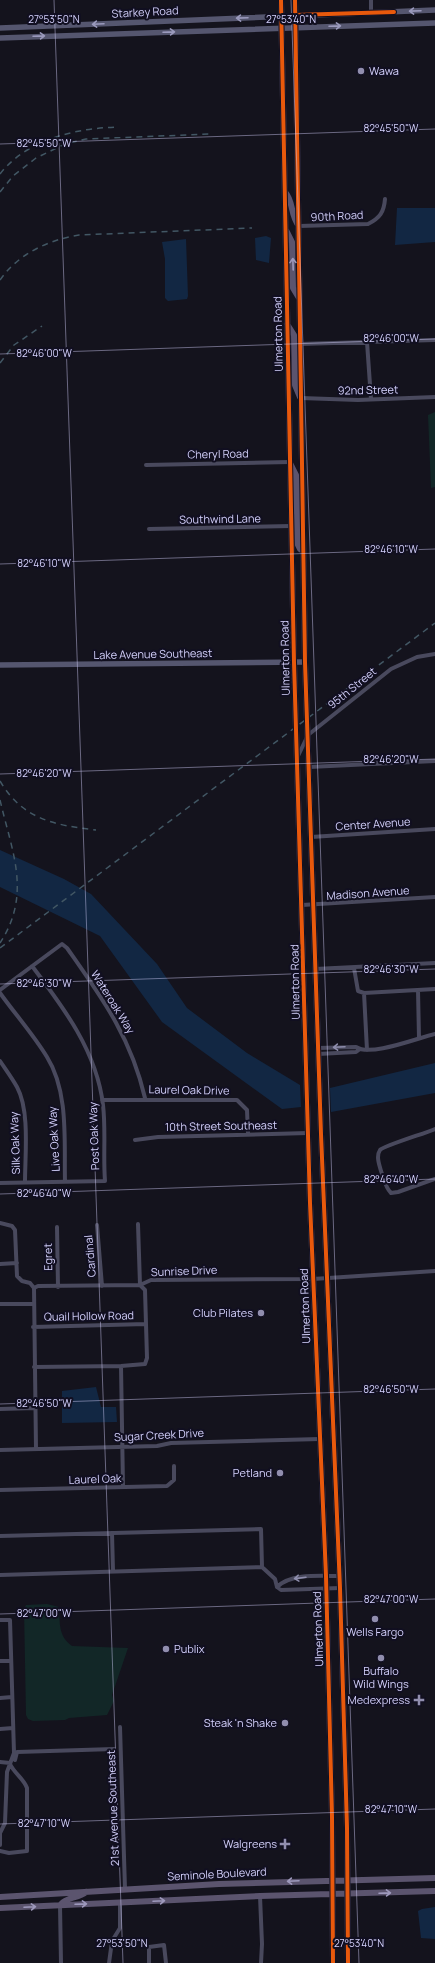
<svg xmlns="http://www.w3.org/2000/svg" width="435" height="1963" font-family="Manrope,sans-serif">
  <rect width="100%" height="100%" fill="#14131d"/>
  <!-- green -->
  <path fill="#122727" d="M435,412V487L431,488L428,415Z
    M47,1604L59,1607C60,1623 58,1636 72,1646L128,1648L112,1695L114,1701L107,1715L69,1718L65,1720L33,1721L28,1719L26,1715L24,1609L26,1605Z"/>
  <!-- water -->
  <path fill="#122743" d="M397,208H435V242L395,245Z
    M266,236L271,238L269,263L256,260L255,238Z
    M186,239L188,296L187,299L168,301L165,298V259L162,242Z
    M0,850L64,879L91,894L157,964L187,1008L247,1053L300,1085L301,1107L282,1109L162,1022L100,936L0,887Z
    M435,1063V1093L331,1112L330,1088Z
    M96,1387L101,1407H116L117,1422L62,1423V1391Z
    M435,1907V1939L421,1938L418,1911L422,1909Z"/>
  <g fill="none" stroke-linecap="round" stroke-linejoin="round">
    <!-- street -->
    <path stroke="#49495d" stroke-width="4" d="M371,0V13
      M299,226L368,224C380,218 384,212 385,199
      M367,342L371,399
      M300,344L435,340
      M301,398L358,400L435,397
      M146,465L290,462
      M149,529L291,526
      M298,756L308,735L391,669L417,657L435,654
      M309,767L435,761
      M311,837L435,829
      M302,905L435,897
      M354,968L358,991L364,993L435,989
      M315,969L435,963
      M0,990L62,944L67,948C102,998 131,1037 145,1098
      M418,990L419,1038
      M0,993C15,1014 33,1034 47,1057C69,1092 64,1142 65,1182
      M364,993L367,1050
      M318,1048L356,1047C371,1057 417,1038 435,1034
      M318,1054L356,1052L360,1049
      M0,1061C6,1070 12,1078 17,1087C30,1111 25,1155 25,1182
      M102,1100H237L247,1110L248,1134
      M435,1129C426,1133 383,1146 380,1150C376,1156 379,1164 381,1171C384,1179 385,1187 391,1193L398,1192L435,1179
      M135,1140L158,1137L308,1133
      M0,1183L105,1181C103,1156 106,1130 103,1105C97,1052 64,1008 32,966
      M0,1223L12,1226L15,1230L17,1276L22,1281L30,1283L34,1288
      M97,1225L102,1286
      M57,1227L58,1287
      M0,1264L17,1263
      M34,1288L38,1286L140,1285L151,1280L313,1279L435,1271
      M34,1288L36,1449
      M0,1304H33
      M33,1327L146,1324
      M121,1366L123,1487
      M34,1367L121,1366L145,1364L147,1358L145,1290L140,1285L138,1224
      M0,1409L35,1408
      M0,1450L157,1446L171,1443L320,1439
      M0,1490L167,1486L174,1480V1466
      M112,1533L113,1571
      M0,1536L261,1529L262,1567L0,1575
      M262,1567L275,1579L277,1587L281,1590L340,1588
      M277,1587C291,1573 321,1576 339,1576
      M0,1620H10L14,1753L7,1772L5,1823L0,1833V1845
      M0,1661H11
      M0,1698L12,1697
      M120,1727L125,1889
      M0,1729L13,1728
      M15,1760L17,1752L114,1749
      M0,1762L10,1763
      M0,1851L9,1853L27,1851V1788C24,1779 14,1773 10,1764
      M260,1896L262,1944L261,1963
      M60,1905L61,1963
      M109,1963L112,1941L120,1928V1902
      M149,1963V1947L164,1945L166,1963"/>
    <!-- secondary -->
    <path stroke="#55566f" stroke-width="5.5" d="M0,28L435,10
      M0,38L435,23
      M0,665L305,662"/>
    <!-- primary -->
    <path stroke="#5b546e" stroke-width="6" d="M281,0L294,662L310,1203L326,1576L332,1817L333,1963
      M295,0L305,662L321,1134L340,1588L347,1828L348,1963
      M285,192C294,202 290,215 299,226
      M286,230L292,242L293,288L299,298
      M287,324L294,335L295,385L300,397
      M290,463L296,475L298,545L300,549L303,551
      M0,1897L219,1884L435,1878
      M60,1905C67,1896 78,1899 86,1892
      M0,1908L260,1896L435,1891"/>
    <!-- rail -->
    <path stroke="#425764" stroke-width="1.5" stroke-dasharray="6 5" stroke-linecap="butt" d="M0,174C27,139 77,128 118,127
      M0,192L13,176L36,158L65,144L86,139L211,134
      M0,280C18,254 48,240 79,235L252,228
      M0,363L14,345L42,326
      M0,781C23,820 55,825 96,830
      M0,800C12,852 32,894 0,943
      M0,948L435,623"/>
    <!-- cycleway casing -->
    <g stroke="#110f21" stroke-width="6">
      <path id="cycleway" d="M281,0L294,662L310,1203L326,1576L332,1817L333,1963
        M295,0L305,662L321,1134L340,1588L347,1828L348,1963
        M295,15L394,12"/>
    </g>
    <!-- cycleway -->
    <use href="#cycleway" stroke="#e8590c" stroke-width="4"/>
  </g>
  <!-- one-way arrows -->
  <defs><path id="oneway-shaft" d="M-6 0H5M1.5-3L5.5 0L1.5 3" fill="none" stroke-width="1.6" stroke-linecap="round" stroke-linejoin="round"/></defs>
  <g stroke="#9b9abd">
    <use href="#oneway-shaft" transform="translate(415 11) rotate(178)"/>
    <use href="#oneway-shaft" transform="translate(242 18) rotate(178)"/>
    <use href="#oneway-shaft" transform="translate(98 24) rotate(177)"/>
    <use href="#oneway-shaft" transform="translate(335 26) rotate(-2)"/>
    <use href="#oneway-shaft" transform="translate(169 32) rotate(-2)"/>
    <use href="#oneway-shaft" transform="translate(39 36) rotate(-2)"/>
  </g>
  <g stroke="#9e99bc">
    <use href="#oneway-shaft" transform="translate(293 264) rotate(-92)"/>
    <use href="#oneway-shaft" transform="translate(293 1881) rotate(177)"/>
    <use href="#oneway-shaft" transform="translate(385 1893) rotate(-2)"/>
    <use href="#oneway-shaft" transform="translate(159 1901) rotate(-3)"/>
    <use href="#oneway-shaft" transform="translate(81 1904) rotate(-2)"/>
    <use href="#oneway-shaft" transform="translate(30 1907) rotate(-3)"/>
  </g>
  <g stroke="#8e8dac">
    <use href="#oneway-shaft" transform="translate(339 1047) rotate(177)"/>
    <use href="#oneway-shaft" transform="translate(300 1578) rotate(173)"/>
  </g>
  <!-- ticks -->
  <path fill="none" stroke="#d4d1fc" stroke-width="1" stroke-opacity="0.45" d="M54,0L123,1963M291,0L359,1963M0,144L435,129M0,354L435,339M0,564L435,549M0,774L435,759M0,984L435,969M0,1194L435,1179M0,1404L435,1389M0,1614L435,1599M0,1824L435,1809"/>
  <!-- markers -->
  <g fill="#918eae" stroke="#110f21" stroke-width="1.5">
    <circle cx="361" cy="71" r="4"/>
    <circle cx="261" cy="1313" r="4"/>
    <circle cx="280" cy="1473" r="4"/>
    <circle cx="375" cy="1619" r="4"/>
    <circle cx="166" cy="1649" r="4"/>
    <circle cx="381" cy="1658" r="4"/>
    <path d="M417 1694h4v4h4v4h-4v4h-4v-4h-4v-4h4z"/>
    <circle cx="285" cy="1723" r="4"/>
    <path d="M283 1838h4v4h4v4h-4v4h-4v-4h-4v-4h4z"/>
  </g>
  <g text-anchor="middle" stroke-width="4" stroke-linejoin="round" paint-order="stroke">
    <!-- street labels -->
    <g font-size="11" fill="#d4d1fc" stroke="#110f21">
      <text transform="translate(145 12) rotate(-3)" y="4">Starkey Road</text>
      <text transform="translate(337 216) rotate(-3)" y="4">90th Road</text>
      <text transform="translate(278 334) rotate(-91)" y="4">Ulmerton Road</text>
      <text transform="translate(368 390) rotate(-1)" y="4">92nd Street</text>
      <text transform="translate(218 454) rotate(-1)" y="4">Cheryl Road</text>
      <text transform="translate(220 519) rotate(-1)" y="4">Southwind Lane</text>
      <text transform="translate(153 654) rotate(-1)" y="4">Lake Avenue Southeast</text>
      <text transform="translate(285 658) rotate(-91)" y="4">Ulmerton Road</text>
      <text transform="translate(352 688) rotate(-39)" y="4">95th Street</text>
      <text transform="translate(373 824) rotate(-4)" y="4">Center Avenue</text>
      <text transform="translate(368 893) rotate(-4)" y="4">Madison Avenue</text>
      <text transform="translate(295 982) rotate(-91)" y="4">Ulmerton Road</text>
      <text transform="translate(113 1002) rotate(58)" y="4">Wateroak Way</text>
      <text transform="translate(189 1090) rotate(1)" y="4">Laurel Oak Drive</text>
      <text transform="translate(221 1126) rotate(-1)" y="4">10th Street Southeast</text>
      <text transform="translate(94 1136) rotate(-92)" y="4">Post Oak Way</text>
      <text transform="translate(54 1139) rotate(-93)" y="4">Live Oak Way</text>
      <text transform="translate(15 1143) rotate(-92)" y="4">Silk Oak Way</text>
      <text transform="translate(90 1256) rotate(-95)" y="4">Cardinal</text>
      <text transform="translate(48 1257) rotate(-91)" y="4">Egret</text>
      <text transform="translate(184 1271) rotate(-2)" y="4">Sunrise Drive</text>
      <text transform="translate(305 1306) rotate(-92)" y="4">Ulmerton Road</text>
      <text transform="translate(89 1316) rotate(-1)" y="4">Quail Hollow Road</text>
      <text transform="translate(159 1435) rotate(-3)" y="4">Sugar Creek Drive</text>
      <text transform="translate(95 1479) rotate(-2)" y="4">Laurel Oak</text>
      <text transform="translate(318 1629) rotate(-92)" y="4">Ulmerton Road</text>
      <text transform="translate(113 1808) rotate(-92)" y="4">21st Avenue Southeast</text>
      <text transform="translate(217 1874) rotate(-3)" y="4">Seminole Boulevard</text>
    </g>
    <!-- poi labels -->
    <g font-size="11" fill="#d4d1fc" stroke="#110f21" text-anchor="end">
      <text x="369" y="75" text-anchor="start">Wawa</text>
      <text x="253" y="1317">Club Pilates</text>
      <text x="272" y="1477">Petland</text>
      <text x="375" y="1636" text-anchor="middle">Wells Fargo</text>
      <text x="174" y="1653" text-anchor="start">Publix</text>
      <text x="381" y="1675" text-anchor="middle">Buffalo<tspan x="381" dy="13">Wild Wings</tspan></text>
      <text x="410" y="1704">Medexpress</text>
      <text x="277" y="1727">Steak 'n Shake</text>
      <text x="277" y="1848">Walgreens</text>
    </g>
  </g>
  <g font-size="10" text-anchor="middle" fill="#d4d1fc" stroke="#110f21" stroke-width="4" stroke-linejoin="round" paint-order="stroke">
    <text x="54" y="23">27°53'50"N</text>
    <text x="291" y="23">27°53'40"N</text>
    <text x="391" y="132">82°45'50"W</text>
    <text x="44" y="147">82°45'50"W</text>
    <text x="391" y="342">82°46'00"W</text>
    <text x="44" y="357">82°46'00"W</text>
    <text x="391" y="553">82°46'10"W</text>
    <text x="44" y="567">82°46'10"W</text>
    <text x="391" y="763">82°46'20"W</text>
    <text x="44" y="777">82°46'20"W</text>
    <text x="391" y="973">82°46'30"W</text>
    <text x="44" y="987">82°46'30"W</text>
    <text x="391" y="1183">82°46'40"W</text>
    <text x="44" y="1197">82°46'40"W</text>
    <text x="391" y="1393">82°46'50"W</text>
    <text x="44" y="1407">82°46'50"W</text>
    <text x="391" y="1603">82°47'00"W</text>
    <text x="44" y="1617">82°47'00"W</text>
    <text x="391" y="1813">82°47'10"W</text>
    <text x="44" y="1827">82°47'10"W</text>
    <text x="122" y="1947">27°53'50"N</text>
    <text x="359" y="1947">27°53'40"N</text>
  </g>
</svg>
